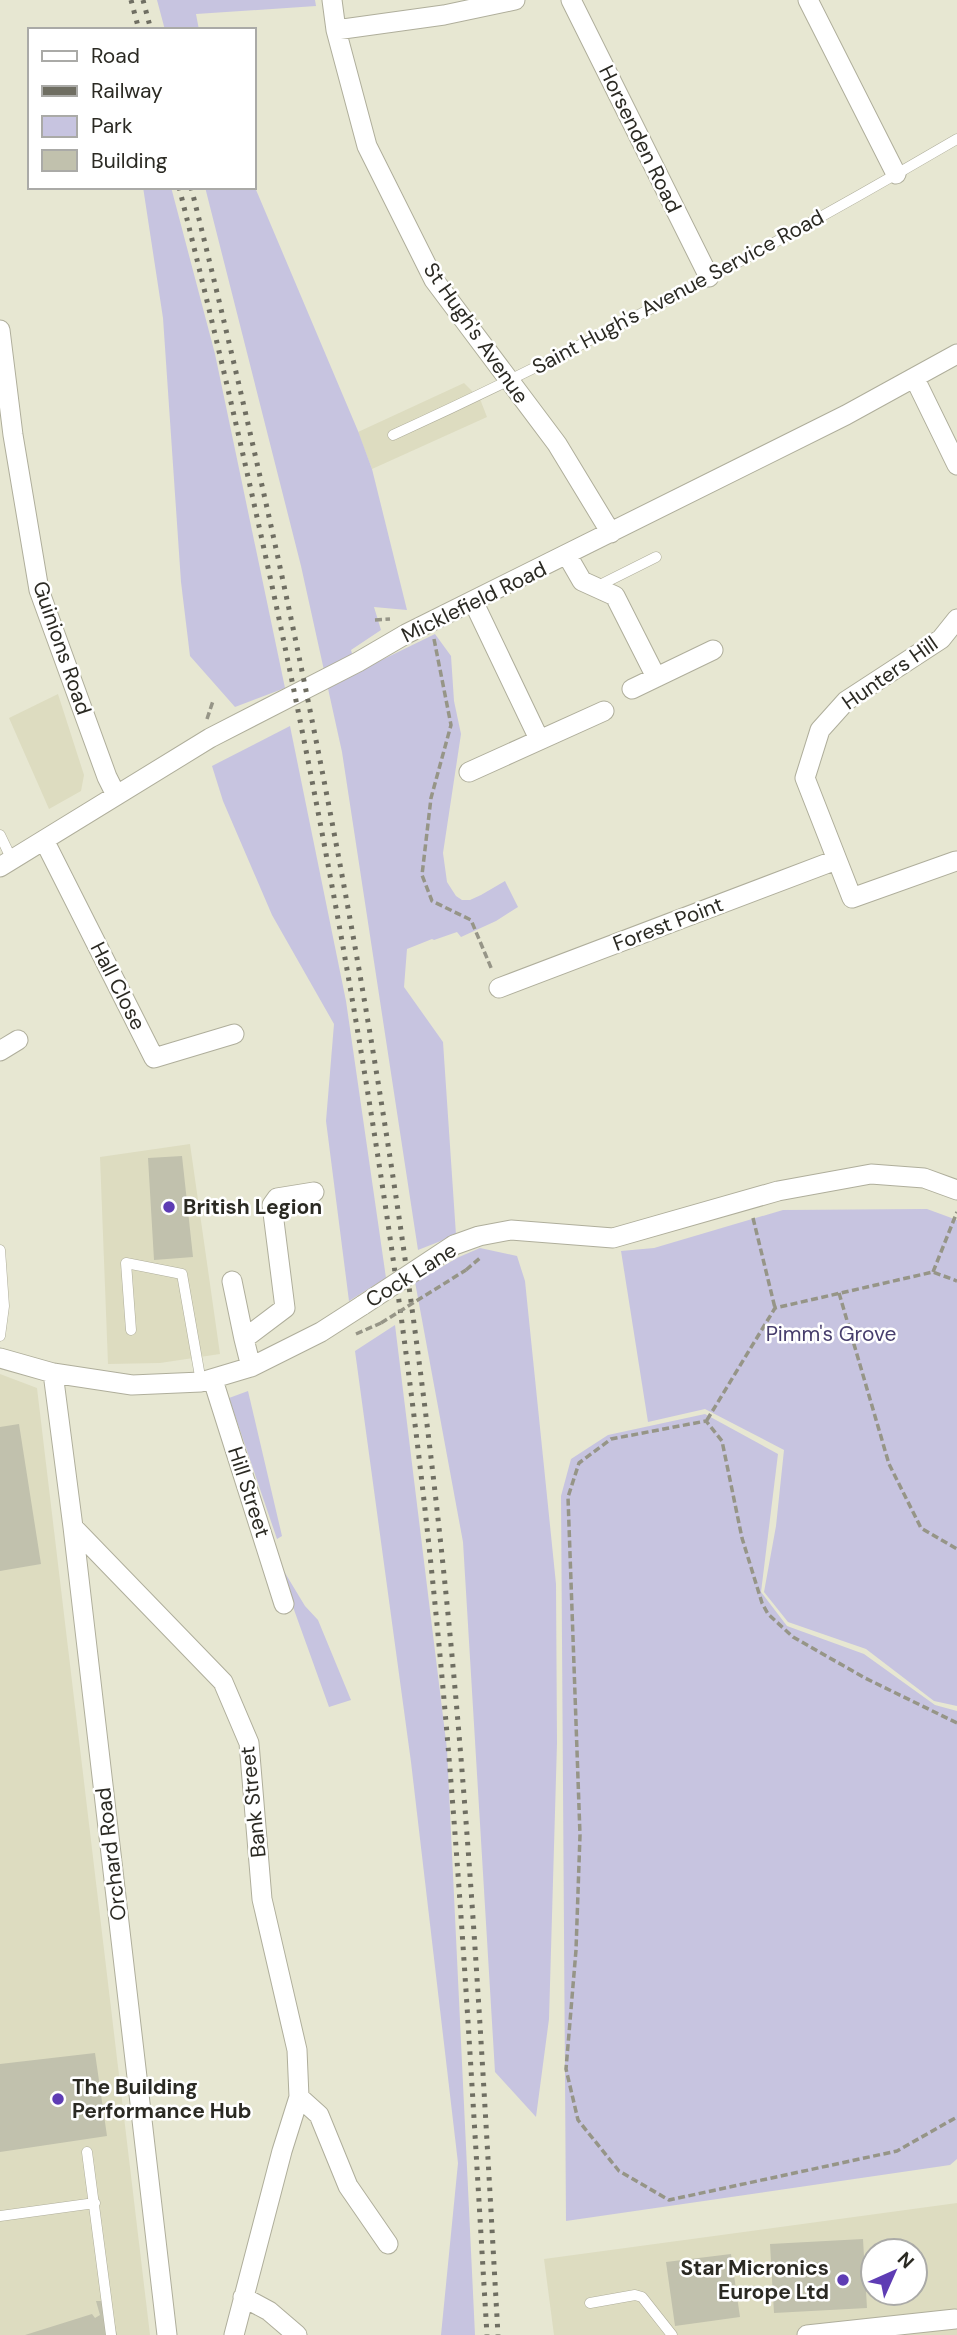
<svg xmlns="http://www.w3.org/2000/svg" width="957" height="2335" font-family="'DM Sans',sans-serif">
  <rect width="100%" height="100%" fill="#e7e7d2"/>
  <!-- built -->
  <path fill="#dddcc0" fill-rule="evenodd" d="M464,383L480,399L487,417L372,469L358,432Z
    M58,694L84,775L81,791L49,809L9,718Z
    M190,1144L220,1354L160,1363L108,1364L100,1157Z
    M0,1374L37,1388L150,2335H0Z
    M957,2203V2335H554L544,2259ZM873,2251H915V2293H873Z"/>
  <!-- green -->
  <path fill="#c7c4e0" d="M157,0H315L316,6L196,14L199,30H165Z
    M254,185L358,431L372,469L407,610L374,607L381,630L351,650L357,672L435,634L451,656L454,701L461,734L443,853L447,882L456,896L462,900H470L481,895L505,881L518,907L496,921L461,937L457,932L434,940L432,939L407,949L404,987L443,1042L456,1235L418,1250L342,752L301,566L205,187H254Z
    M143,187H171L215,354L285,688L235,707L190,656L181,582L163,318Z
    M290,726L346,1001L386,1278L349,1301L326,1121L334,1024L272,915L223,801L212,766Z
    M927,1209L957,1220V1706L934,1701L866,1649L788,1622L764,1592L776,1526L784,1450L705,1409L648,1422L621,1251L654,1248L783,1210Z
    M480,1248L517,1256L525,1281L556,1584L557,1743L549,2019L536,2117L495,2072L463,1542L415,1282L459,1257Z
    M395,1325L447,1749L475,2335H441L458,2163L411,1762L355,1351Z
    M248,1391L282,1536L277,1539L229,1398Z
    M705,1414L778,1454L761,1592L787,1626L864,1654L935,1705L957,1711V2159L950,2165L566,2221L561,1496L571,1459L608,1435Z
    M279,1568H282L305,1606L318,1620L351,1700L329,1707Z"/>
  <!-- building -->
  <path fill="#c1c1ad" d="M182,1156L193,1257L154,1260L148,1158Z
    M19,1424L41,1564L0,1571V1427Z
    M95,2053L107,2136L0,2152V2064Z
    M863,2239L867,2308L774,2313L770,2244Z
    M731,2254L740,2317L675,2326L666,2262Z
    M96,2301H110L117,2335H25L92,2314L95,2318L100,2315Z"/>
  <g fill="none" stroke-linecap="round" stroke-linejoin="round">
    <!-- service casing -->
    <g stroke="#afae9b" stroke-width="11">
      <path id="service" d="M393,435C586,347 774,246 957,139
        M596,587L656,557
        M0,835L12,860
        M0,1250L4,1306L0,1336
        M131,1330L126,1263L182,1274L201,1382
        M87,2152L111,2335
        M0,2216L95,2203
        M590,2303L635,2295L642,2297L672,2335"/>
    </g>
    <!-- minor casing -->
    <g stroke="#afae9b" stroke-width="21">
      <path id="minor" d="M332,0L336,30L367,146L434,280L557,444L611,533
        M571,0L709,277
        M808,0L896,174
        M336,30L444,15L515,0
        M0,330L13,435L39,590L107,777L116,795
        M915,379L957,465
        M567,555L582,581L615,596L656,677
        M473,601L539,739
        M632,689L713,650
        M469,772L604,711
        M44,840L154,1058L234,1034
        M956,861L852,898L805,778L820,730L846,701L941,639L957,619
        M0,867L210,738L358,662L406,634L846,415L957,354
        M499,988L836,860
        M0,1051L18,1040
        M454,1245L479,1236L511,1230L613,1238L778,1191L871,1174L924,1178L957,1190
        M232,1281L244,1339
        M0,1358L53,1373L132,1385L201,1382L251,1367L321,1332L363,1305
        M251,1367L244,1339L285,1308L272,1205L277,1198L314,1192
        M53,1373L73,1527L167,2335
        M213,1380L284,1604
        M73,1527L223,1682L249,1743L262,1899L297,2050L299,2097L282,2151L234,2335
        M299,2097L319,2115L348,2186L388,2244
        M243,2297L269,2311L297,2335
        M807,2335L955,2319"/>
    </g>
    <!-- path -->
    <path stroke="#969587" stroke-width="3.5" stroke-dasharray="7 3.5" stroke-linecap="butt" d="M375,620L390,619
      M434,639L451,725L431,798L422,875L432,901L471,920L492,970
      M207,719L213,701
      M753,1218L775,1308
      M466,1270L480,1258
      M933,1272L957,1212
      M839,1293L889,1464L921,1528L957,1549
      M356,1334L381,1323
      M707,1420L775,1308L933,1272L957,1281
      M957,1723L865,1678L793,1637L768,1614L762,1603L742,1538L722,1441L706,1421L611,1439L579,1463L568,1497L580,1835L576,1950L566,2069L578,2120L619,2171L669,2200L897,2151L957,2117"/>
    <!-- service -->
    <use href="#service" stroke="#fff" stroke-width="10"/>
    <!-- minor -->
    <use href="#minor" stroke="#fff" stroke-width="19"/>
    <!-- rail -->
    <path stroke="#6f6e62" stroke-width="5" stroke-dasharray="3.5 7" stroke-linecap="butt" d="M131,0L139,30
      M143,0L151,30
      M179,187C295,650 386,1119 434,1594C459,1840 472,2088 487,2335
      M191,187C307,649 398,1120 446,1594C471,1841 484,2088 498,2335"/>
    <!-- minor-bridge casing -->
    <g stroke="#afae9b" stroke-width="21" stroke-linecap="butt">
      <path id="minor-bridge" d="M363,1305L454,1245"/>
    </g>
    <!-- path-bridge -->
    <path stroke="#969587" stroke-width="3.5" stroke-dasharray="7 3.5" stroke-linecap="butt" d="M381,1323L466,1270"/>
    <!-- minor-bridge -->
    <use href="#minor-bridge" stroke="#fff" stroke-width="19"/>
  </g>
  <!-- markers -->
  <g fill="#5e3cb4" stroke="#fff" stroke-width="2.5">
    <circle cx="169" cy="1207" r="7"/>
    <circle cx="58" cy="2099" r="7"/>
    <circle cx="843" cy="2280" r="7"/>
  </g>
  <g text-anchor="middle" stroke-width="5" stroke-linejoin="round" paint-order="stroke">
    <!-- street labels -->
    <g font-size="21" fill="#2b2a23" stroke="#fff">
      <text transform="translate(640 139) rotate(64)" y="7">Horsenden Road</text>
      <text transform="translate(678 292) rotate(-28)" y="7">Saint Hugh's Avenue Service Road</text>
      <text transform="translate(476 333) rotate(55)" y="7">St Hugh's Avenue</text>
      <text transform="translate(474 602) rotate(-26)" y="7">Micklefield Road</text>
      <text transform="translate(62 648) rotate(71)" y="7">Guinions Road</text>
      <text transform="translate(890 673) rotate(-35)" y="7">Hunters Hill</text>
      <text transform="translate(668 924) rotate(-21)" y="7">Forest Point</text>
      <text transform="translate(118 986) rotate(63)" y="7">Hall Close</text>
      <text transform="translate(411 1275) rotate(-32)" y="7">Cock Lane</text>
      <text transform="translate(249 1492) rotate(72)" y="7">Hill Street</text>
      <text transform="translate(253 1802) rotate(-96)" y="7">Bank Street</text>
      <text transform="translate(111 1854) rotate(-97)" y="7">Orchard Road</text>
    </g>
    <!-- poi labels -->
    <g font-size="21" font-weight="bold" fill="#2b2a23" stroke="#fff" text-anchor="start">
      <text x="183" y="1214">British Legion</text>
      <text x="72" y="2094">The Building<tspan x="72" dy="24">Performance Hub</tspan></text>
      <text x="829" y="2275" text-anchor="end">Star Micronics<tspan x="829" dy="24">Europe Ltd</tspan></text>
    </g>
    <!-- park labels -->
    <g font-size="21" fill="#473e6d" stroke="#fff">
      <text x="831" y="1341">Pimm's Grove</text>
    </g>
  </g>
  <!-- legend -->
  <rect x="28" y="28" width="228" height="161" fill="#ffffff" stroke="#aaaaa7" stroke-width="2"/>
  <rect x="42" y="51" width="35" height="10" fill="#ffffff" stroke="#aaaaa7" stroke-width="2"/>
  <text x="91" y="63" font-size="21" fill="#2b2a23">Road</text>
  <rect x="42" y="86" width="35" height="10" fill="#6f6e62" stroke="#aaaaa7" stroke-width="2"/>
  <text x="91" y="98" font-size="21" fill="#2b2a23">Railway</text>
  <rect x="42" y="116" width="35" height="21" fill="#c7c4e0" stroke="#aaaaa7" stroke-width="2"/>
  <text x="91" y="133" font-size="21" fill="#2b2a23">Park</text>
  <rect x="42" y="150" width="35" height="21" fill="#c1c1ad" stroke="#aaaaa7" stroke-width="2"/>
  <text x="91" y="168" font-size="21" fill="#2b2a23">Building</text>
  <!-- north arrow -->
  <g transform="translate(894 2272) rotate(45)"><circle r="33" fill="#ffffff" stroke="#aaaaa7" stroke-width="2"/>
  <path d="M0-5L12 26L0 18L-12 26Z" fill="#5e3cb4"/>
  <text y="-10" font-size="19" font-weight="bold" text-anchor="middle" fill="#2b2a23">N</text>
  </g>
</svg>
